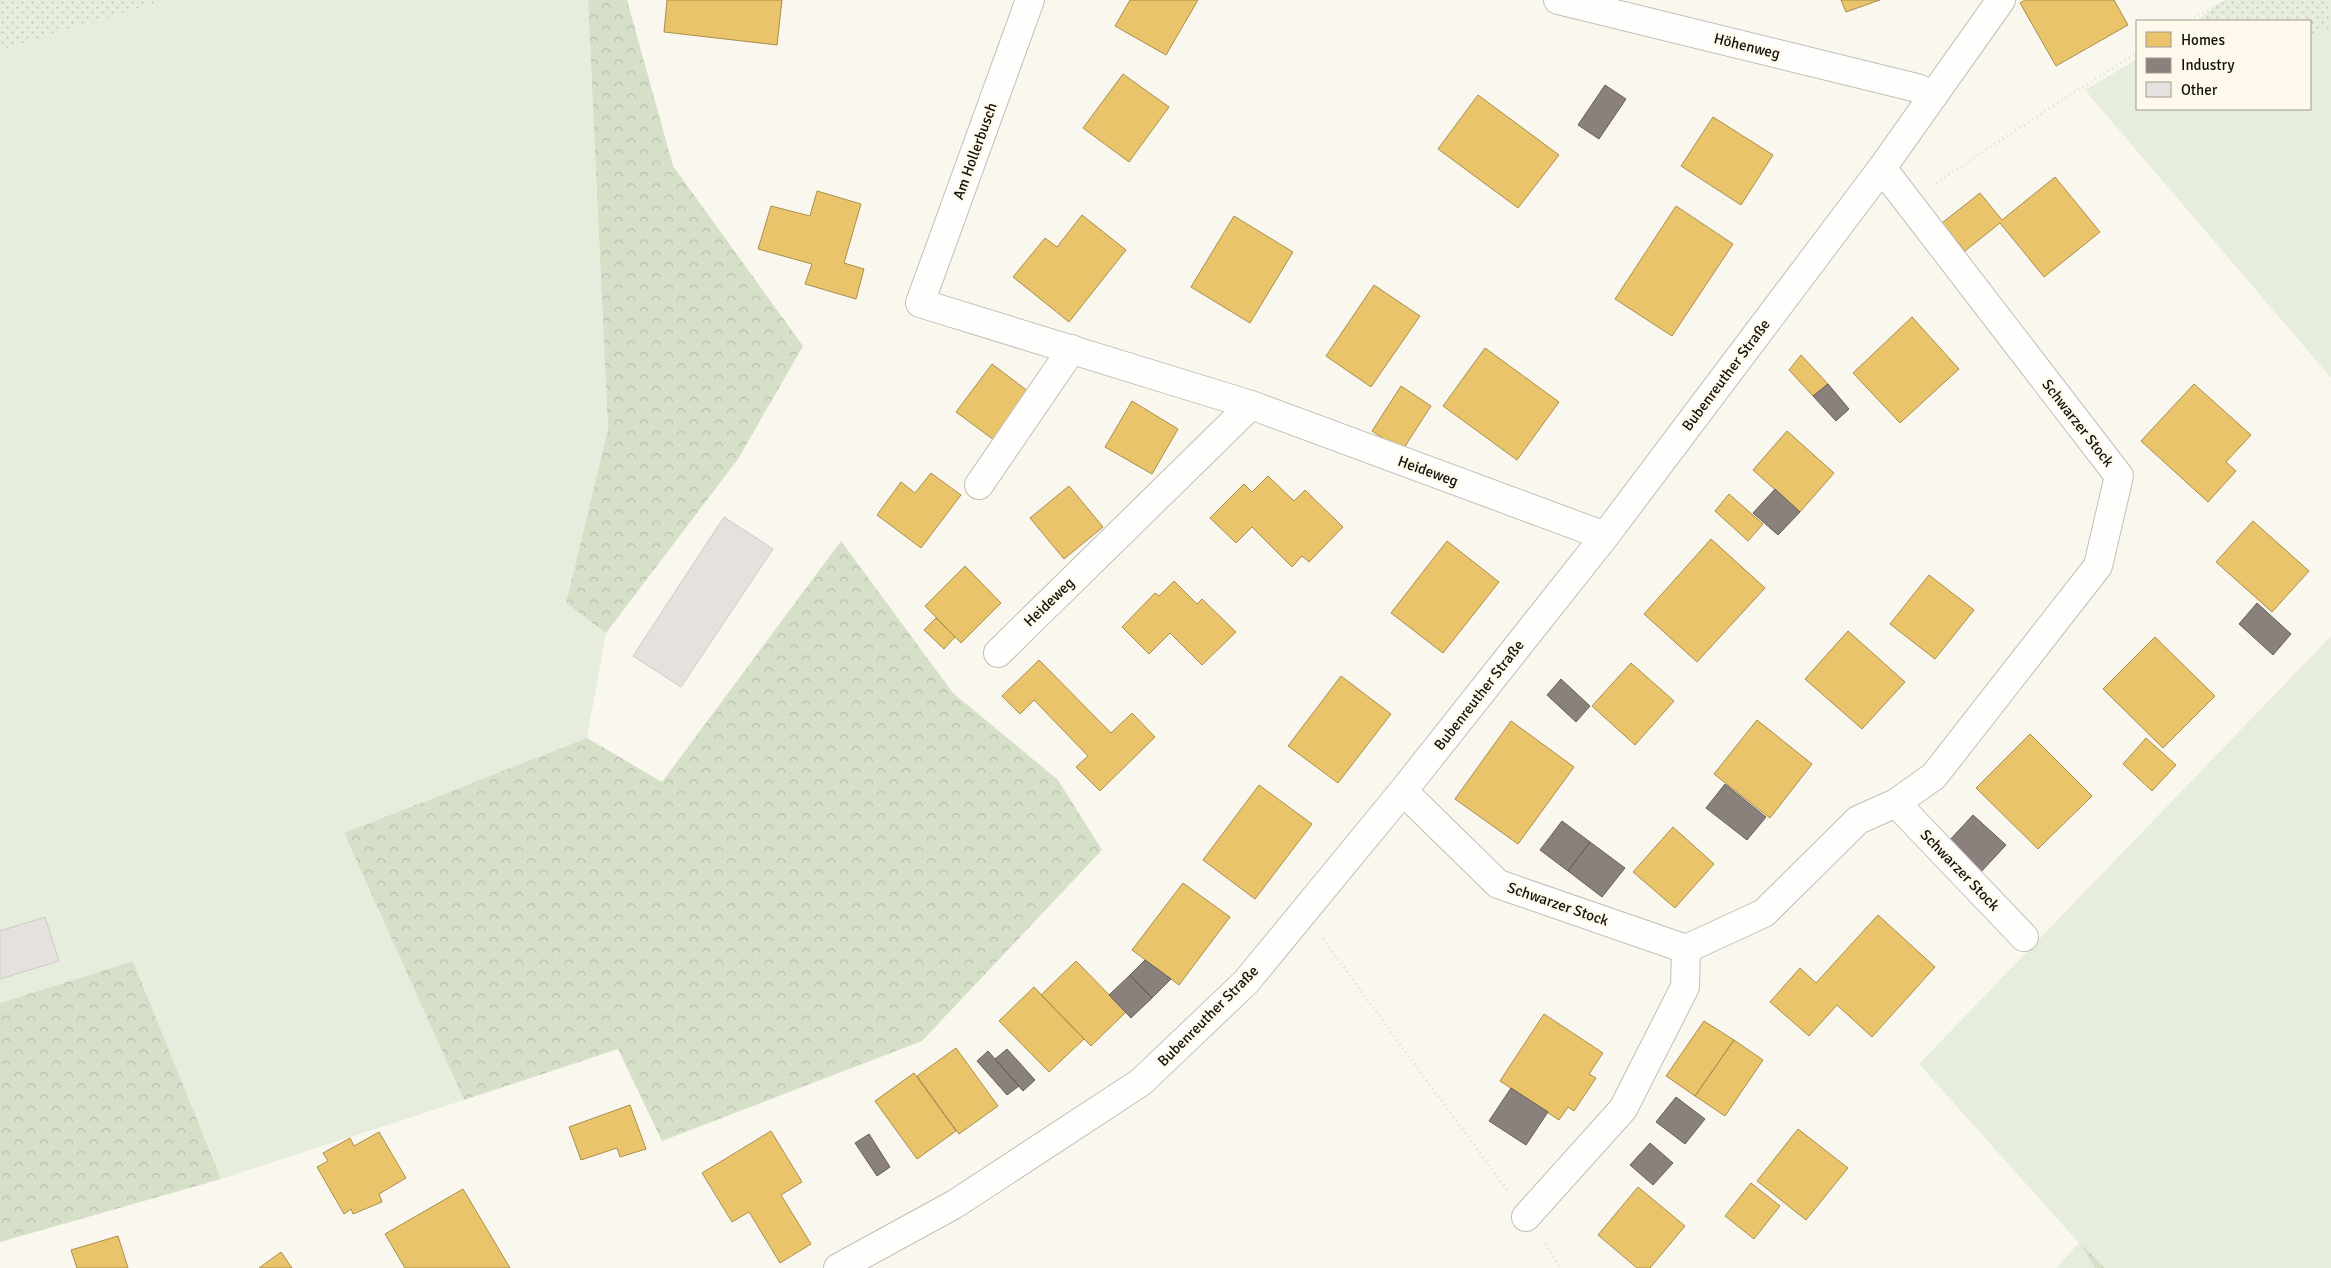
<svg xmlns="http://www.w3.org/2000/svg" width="2331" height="1268" font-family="Signika,sans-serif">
  <defs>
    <pattern id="forest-crowns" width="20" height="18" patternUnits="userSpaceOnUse" patternTransform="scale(1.25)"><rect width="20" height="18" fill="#d6e0c9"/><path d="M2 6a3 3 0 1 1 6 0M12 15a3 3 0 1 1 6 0" fill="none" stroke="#b7bfab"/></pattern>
    <pattern id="garden-dots" width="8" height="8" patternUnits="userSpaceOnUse" patternTransform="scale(1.25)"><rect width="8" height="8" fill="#e7eddc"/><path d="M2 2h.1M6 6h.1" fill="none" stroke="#c5cabc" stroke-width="1.8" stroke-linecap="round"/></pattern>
  </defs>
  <rect width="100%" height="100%" fill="#faf7ee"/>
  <!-- green -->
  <path fill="#e7eddc" d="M166,0H588L608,429L566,603L606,633L587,738L344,833L464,1100L221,1179L133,961L0,1003V50Z
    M2328,29L2331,31V378L2085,90L2137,59V109H2310V34Z
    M2331,636V1268H2105L2082,1245L2095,1268H2056L2079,1243L1919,1064Z"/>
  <!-- forest -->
  <path fill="url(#forest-crowns)" d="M588,0H627L673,166L803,346L738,459L606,633L566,603L608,429Z
    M841,541L953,693L1058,780L1102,850L922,1041L662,1141L618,1049L464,1100L344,833L587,738L662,782Z
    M133,961L221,1179L0,1242V1003Z
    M2080,1243L2105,1268H2095Z"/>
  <!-- garden -->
  <path fill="url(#garden-dots)" d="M0,0H166L0,50Z
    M2227,0H2331V31L2328,29L2310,34V21H2197L2218,4Z"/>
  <!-- homes -->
  <path fill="#e9c46a" stroke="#a98e4e" d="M667,0H782L777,45L664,32Z
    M1130,0H1198L1166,55L1115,26Z
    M1841,0H1880L1846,12Z
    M2025,0H2114L2128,25L2056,66L2020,3Z
    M1123,74L1169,107L1129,162L1083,128Z
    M1478,95L1559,155L1518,208L1438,149Z
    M1713,117L1773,155L1741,205L1681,166Z
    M2055,177L2100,232L2044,277L2000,223L1965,251L1942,223L1980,193L2002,220Z
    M817,191L861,204L844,263L864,269L856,299L805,284L812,264L758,249L771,206L810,216Z
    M1676,206L1733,244L1672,336L1615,299Z
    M1082,215L1126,250L1069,322L1013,277L1045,238L1057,247Z
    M1234,216L1293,252L1250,323L1191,287Z
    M1374,285L1420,316L1371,387L1326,356Z
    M1912,317L1959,369L1900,423L1853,373Z
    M1485,348L1559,402L1517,460L1443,406Z
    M1801,355L1828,384L1813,396L1789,370Z
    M992,364L1033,395L998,443L956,412Z
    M2194,384L2251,435L2226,462L2236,471L2208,502L2141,441Z
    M1401,386L1431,406L1402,451L1372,431Z
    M1132,401L1178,429L1152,474L1105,447Z
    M1787,431L1834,473L1800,512L1753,470Z
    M931,473L961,495L921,548L877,515L901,482L915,493Z
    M1268,476L1294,501L1305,490L1343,527L1309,562L1302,556L1292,567L1252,527L1236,543L1210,518L1244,484L1252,492Z
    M1069,486L1103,527L1064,559L1030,518Z
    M1729,494L1763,524L1748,541L1715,511Z
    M2253,521L2309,571L2272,612L2216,562Z
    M1711,539L1765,588L1697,662L1644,614Z
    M1447,541L1499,582L1443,653L1391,613Z
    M965,566L1001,603L961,643L925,606Z
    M1929,575L1974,610L1935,659L1890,624Z
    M1174,581L1197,604L1202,599L1236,632L1202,665L1170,633L1149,654L1122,627L1155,593L1159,596Z
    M936,618L955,637L944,649L924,630Z
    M1848,631L1905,682L1862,729L1805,679Z
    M2155,637L2215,696L2163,748L2103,689Z
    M1039,660L1111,733L1132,713L1155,737L1100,791L1076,767L1088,756L1034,700L1020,714L1002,696Z
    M1631,663L1674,701L1635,745L1592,706Z
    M1341,676L1391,714L1338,783L1288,746Z
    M1757,720L1812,764L1770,818L1714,774Z
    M1511,721L1574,767L1518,844L1455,799Z
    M2030,734L2092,796L2038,849L1976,788Z
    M2146,738L2176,765L2152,791L2123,764Z
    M1259,785L1312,824L1255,899L1203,860Z
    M1673,827L1714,864L1675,908L1633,872Z
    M1183,883L1230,917L1179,985L1132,950Z
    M1878,915L1935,967L1872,1037L1837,1005L1809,1036L1770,1002L1800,968L1816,983Z
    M1076,961L1126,1012L1091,1046L1041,995Z
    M1034,987L1084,1039L1049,1072L999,1021Z
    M1544,1014L1603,1053L1589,1074L1596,1078L1574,1111L1568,1107L1559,1120L1500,1081Z
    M1704,1021L1734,1040L1695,1096L1666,1076Z
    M1734,1040L1763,1060L1725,1116L1695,1096Z
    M956,1048L998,1106L959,1134L917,1076Z
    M914,1073L956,1131L917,1159L875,1101Z
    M630,1105L646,1149L620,1157L617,1148L581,1160L569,1127Z
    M1798,1129L1848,1168L1806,1220L1757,1181Z
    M771,1131L802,1182L781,1195L811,1244L780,1263L749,1212L732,1222L702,1173Z
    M379,1132L406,1178L379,1194L382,1202L353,1214L351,1209L344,1214L317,1167L328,1161L323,1153L350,1138L354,1146Z
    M1751,1183L1780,1206L1754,1239L1725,1216Z
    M1638,1187L1685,1226L1650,1268H1637L1598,1235Z
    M463,1189L510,1268H405L385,1234Z
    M118,1236L128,1268H77L71,1250Z
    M281,1252L292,1268H259Z"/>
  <!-- industry -->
  <path fill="#8a817c" stroke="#665f5a" d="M1605,85L1626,99L1599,139L1578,125Z
    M1828,384L1849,409L1836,421L1813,396Z
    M1775,489L1800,512L1778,535L1753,513Z
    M2257,603L2291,634L2273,655L2239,624Z
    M1561,679L1590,706L1576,722L1547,695Z
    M1725,784L1766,817L1747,840L1706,808Z
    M1973,815L2006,845L1980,873L1947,843Z
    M1562,821L1590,842L1568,871L1540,850Z
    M1590,842L1625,868L1602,897L1568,871Z
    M1145,960L1171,979L1152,998L1130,975Z
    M1130,975L1152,998L1131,1018L1109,995Z
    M1007,1049L1035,1080L1023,1091L995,1059Z
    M988,1051L1019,1086L1007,1095L977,1061Z
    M1511,1088L1548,1112L1526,1145L1489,1121Z
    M1676,1097L1705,1119L1685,1144L1656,1122Z
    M869,1134L890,1167L877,1176L855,1143Z
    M1650,1143L1673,1163L1653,1185L1630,1165Z"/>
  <!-- building -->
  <path fill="#e5e1de" stroke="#cec9c6" d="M724,517L773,549L681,687L633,656Z
    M45,917L59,961L0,979V931Z"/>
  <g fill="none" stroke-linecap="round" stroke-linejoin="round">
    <!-- minor casing -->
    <g stroke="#c1bfb8" stroke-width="30">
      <path id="minor" d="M1030,0L920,303L1251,405L1605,536
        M1558,0L1917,88L1934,95
        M979,485L1072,349
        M998,653L1251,405
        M1403,791L1498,884L1686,949L1764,913L1858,820L1896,803L1934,776L2098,566L2119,476L1882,168
        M1896,803L2024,937
        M1526,1217L1623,1109L1685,987L1686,949
        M838,1268L955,1204L1141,1082L1246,982L1403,791L1605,536L1882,168L2001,0"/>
    </g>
    <!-- path -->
    <path stroke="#dededa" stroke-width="3" stroke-dasharray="1 4" stroke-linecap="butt" d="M2190,21L2227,0
      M1936,183L2067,97L2137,53
      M1323,939L1507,1190
      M1545,1244L1561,1268"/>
    <!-- minor -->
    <use href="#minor" stroke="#fefefc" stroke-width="28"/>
  </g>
  <g text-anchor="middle" stroke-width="5" stroke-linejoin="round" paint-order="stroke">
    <!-- street labels -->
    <g font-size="15" fill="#13110c" stroke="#fef9ea">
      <text transform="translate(1747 46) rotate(14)" y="5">Höhenweg</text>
      <text transform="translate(975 151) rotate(-70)" y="5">Am Hollerbusch</text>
      <text transform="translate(1726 375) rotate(-53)" y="5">Bubenreuther Straße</text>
      <text transform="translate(2078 423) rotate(52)" y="5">Schwarzer Stock</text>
      <text transform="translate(1428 471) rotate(20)" y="5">Heideweg</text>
      <text transform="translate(1049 602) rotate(-44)" y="5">Heideweg</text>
      <text transform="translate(1479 695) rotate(-52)" y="5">Bubenreuther Straße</text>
      <text transform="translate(1960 870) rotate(46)" y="5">Schwarzer Stock</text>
      <text transform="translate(1558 904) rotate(19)" y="5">Schwarzer Stock</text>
      <text transform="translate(1208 1016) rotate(-45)" y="5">Bubenreuther Straße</text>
    </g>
  </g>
  <!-- legend -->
  <rect x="2136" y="20" width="175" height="90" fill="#fef9ea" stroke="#a09c91"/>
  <rect x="2146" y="32" width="25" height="15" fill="#e9c46a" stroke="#a09c91"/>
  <text x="2181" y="45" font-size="15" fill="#13110c">Homes</text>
  <rect x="2146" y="58" width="25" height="15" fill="#8a817c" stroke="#a09c91"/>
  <text x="2181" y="70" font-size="15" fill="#13110c">Industry</text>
  <rect x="2146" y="82" width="25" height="15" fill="#e5e1de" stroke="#a09c91"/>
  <text x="2181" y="95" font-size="15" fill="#13110c">Other</text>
</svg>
